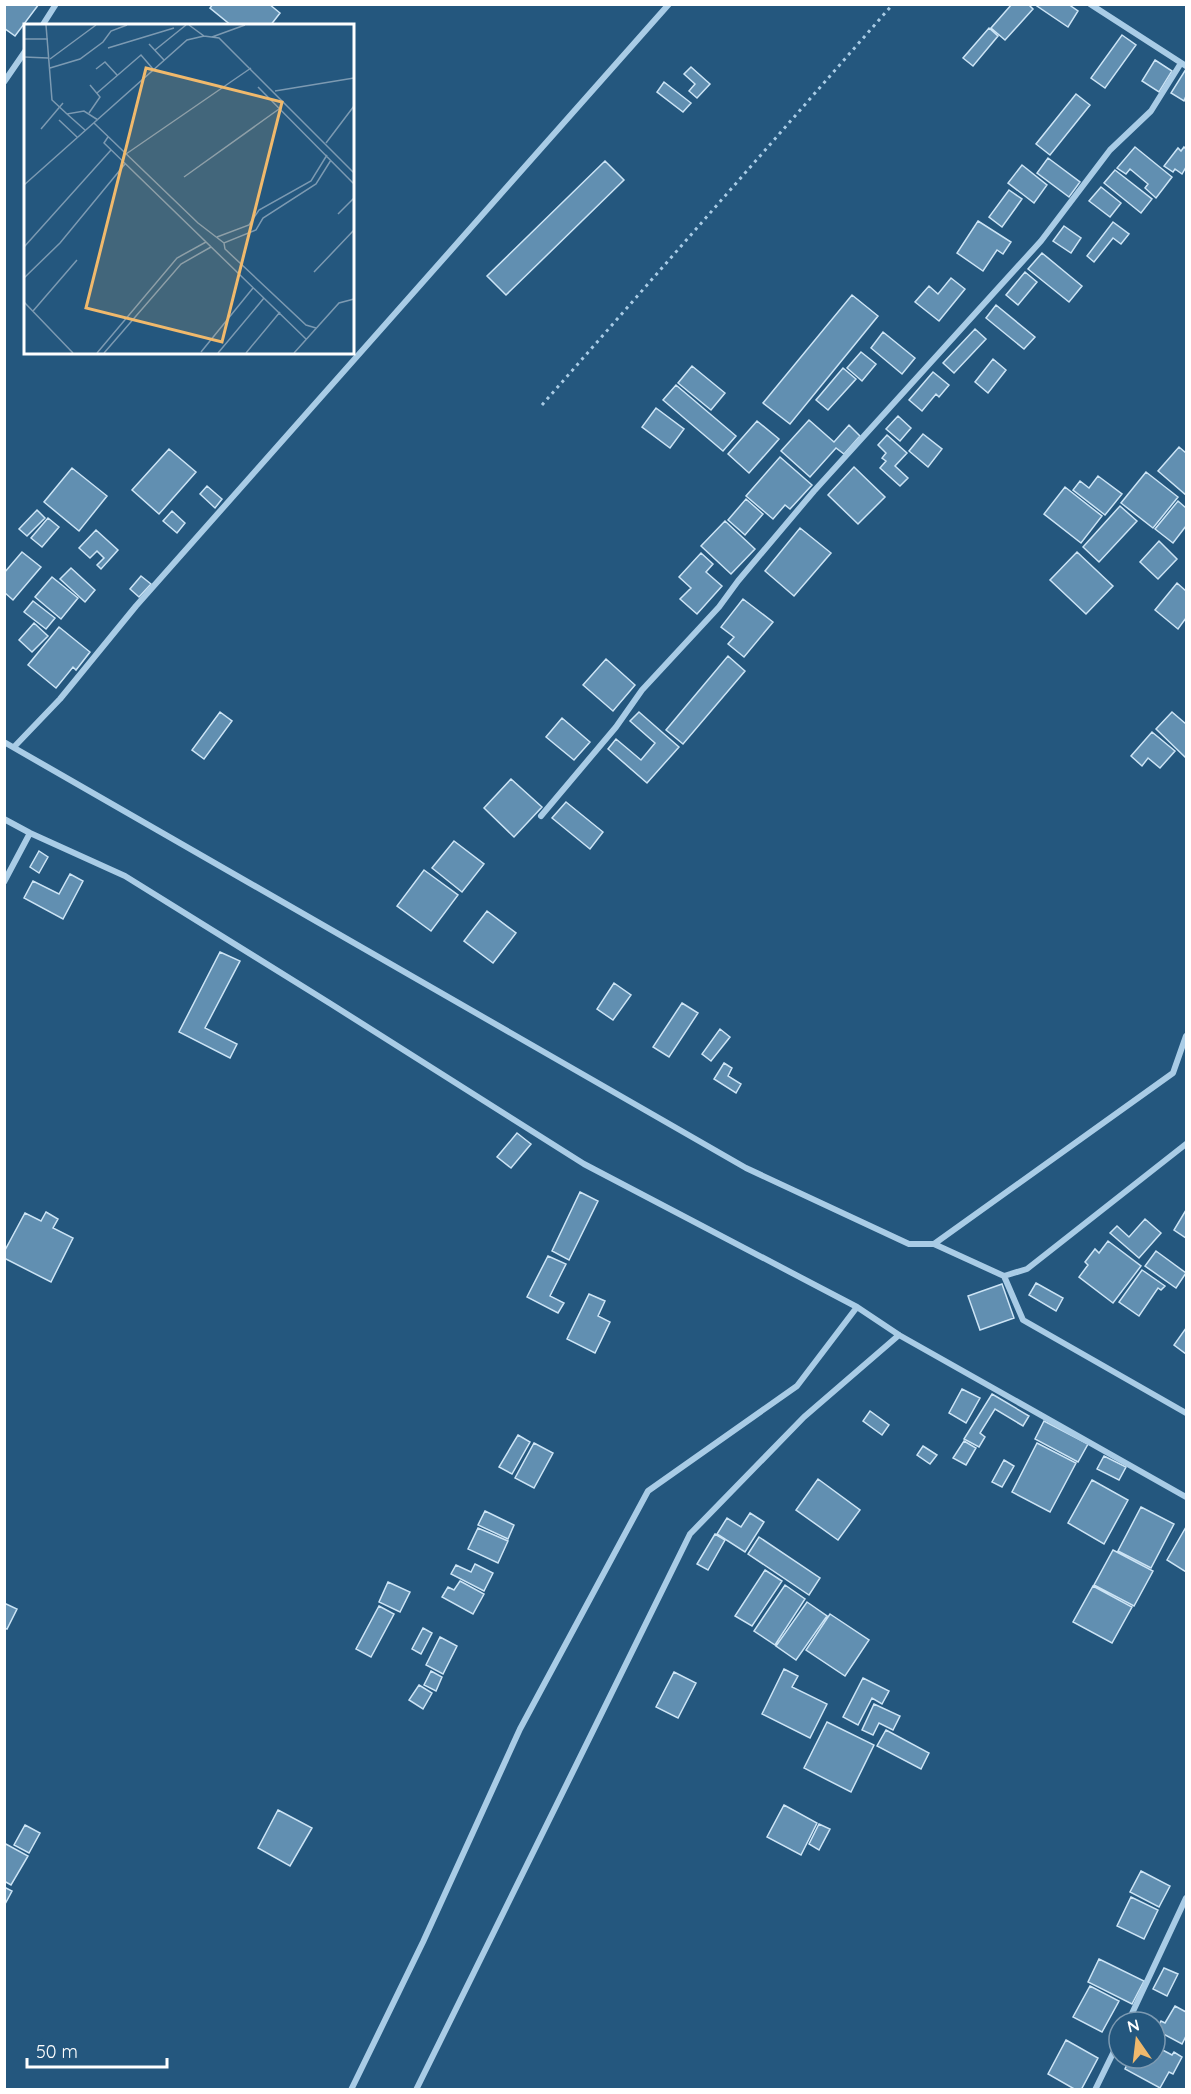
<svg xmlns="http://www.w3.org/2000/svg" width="1191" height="2094" font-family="Quicksand,sans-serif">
  <rect width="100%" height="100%" fill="#24577e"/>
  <!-- building -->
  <path fill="#618fb1" stroke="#cce4f5" stroke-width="1.5" d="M4,4H39L15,36L4,28Z
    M213,4H269L280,13L270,26H232L210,8Z
    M1012,4H1028L1033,9L1005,40L991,28Z
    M1034,4H1068L1078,11L1068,27Z
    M989,28L998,36L973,66L963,58Z
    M1122,35L1136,45L1105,88L1091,78Z
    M1155,60L1172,71L1159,92L1142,81Z
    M691,67L710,84L697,98L689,91L695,84L684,74Z
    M1186,69V96L1184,101L1171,93Z
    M664,82L691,103L683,112L657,92Z
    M1076,94L1090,105L1050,155L1036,144Z
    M1135,147L1172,177L1156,198L1145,188L1148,184L1130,169L1126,174L1117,168Z
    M1184,147L1186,149V167L1182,174L1175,169L1173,172L1164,166L1178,148L1181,151Z
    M1048,158L1080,182L1069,197L1037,173Z
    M605,161L624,180L506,295L487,276Z
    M1022,165L1047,185L1034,203L1008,183Z
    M1115,170L1152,199L1141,213L1104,183Z
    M1101,187L1121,203L1110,217L1089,201Z
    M1009,190L1022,199L1002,227L989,217Z
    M978,221L1011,242L1003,254L997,250L983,271L957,253Z
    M1113,222L1129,234L1121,244L1113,238L1094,262L1087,256Z
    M1064,226L1081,238L1071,253L1053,241Z
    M1042,253L1082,286L1069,302L1028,269Z
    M1025,272L1037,282L1018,305L1006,295Z
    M951,278L965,289L939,321L915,302L929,286L938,294Z
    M852,295L878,316L790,424L763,403Z
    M996,305L1035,337L1024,349L986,318Z
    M975,329L986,339L954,373L943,363Z
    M883,332L915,358L902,374L871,348Z
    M861,352L876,364L862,381L847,368Z
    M993,359L1006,370L988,393L975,382Z
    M692,366L725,393L711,410L678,383Z
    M843,368L856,379L828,410L816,400Z
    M933,372L949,385L939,397L936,394L922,411L909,400Z
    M676,385L736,436L723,451L663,400Z
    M656,408L684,429L670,448L642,427Z
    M898,416L911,428L900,441L886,429Z
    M809,420L834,442L849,425L860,436L844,454L836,448L810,477L781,451Z
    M757,421L779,439L749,473L728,454Z
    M923,434L942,449L928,467L909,451Z
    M887,435L907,453L895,466L908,478L900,486L880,468L886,461L882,458L886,453L878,445Z
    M1179,447L1186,453V495L1158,471Z
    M169,449L196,472L159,514L132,490Z
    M780,457L812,485L790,509L785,505L773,519L746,496Z
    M854,467L885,497L858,524L828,495Z
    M72,468L107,496L79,531L44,502Z
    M1146,472L1178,497L1153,528L1121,503Z
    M1098,476L1122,494L1105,515L1073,490L1080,481L1089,488Z
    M207,486L222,499L215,508L200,494Z
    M1065,487L1102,516L1081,543L1044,514Z
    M746,499L763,514L745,535L728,520Z
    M1178,501L1186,508V526L1173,543L1155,529Z
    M1120,506L1137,521L1099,562L1083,547Z
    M37,510L45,518L27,536L19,529Z
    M172,511L185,523L177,533L163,521Z
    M48,518L59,527L42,547L31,538Z
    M725,521L755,549L731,574L701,546Z
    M800,528L831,553L794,596L765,571Z
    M96,530L118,550L101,569L97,565L104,558L97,551L90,558L79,548Z
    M1159,541L1177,559L1158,579L1140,562Z
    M22,552L41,567L13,600L4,592V573Z
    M1077,552L1113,586L1086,614L1050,580Z
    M701,553L713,564L706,572L722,586L697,614L680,599L691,588L679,577Z
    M71,568L95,590L85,602L60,579Z
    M141,576L151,584L139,597L130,589Z
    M52,577L78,598L61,619L35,597Z
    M1177,583L1186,591V618L1178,629L1155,610Z
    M743,599L773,622L744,657L728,644L734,637L721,627Z
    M33,601L55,618L46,629L24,612Z
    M34,623L48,636L32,652L19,640Z
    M59,627L90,652L76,670L73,667L56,688L28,665Z
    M728,656L745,671L683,744L666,730Z
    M606,659L635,685L613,711L583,685Z
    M220,712L232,721L204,759L192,750Z
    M639,712L679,747L647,783L608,749L616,739L641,760L655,743L630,721Z
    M1172,712L1186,724V758L1156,729Z
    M562,718L590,742L574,760L546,737Z
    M1152,732L1175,751L1160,768L1148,758L1142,766L1131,756Z
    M511,779L542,807L514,837L484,808Z
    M566,802L603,832L590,849L552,818Z
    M454,841L484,864L462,892L432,868Z
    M39,851L48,857L39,873L30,867Z
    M424,870L458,895L431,931L397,906Z
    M70,874L83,881L63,919L24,898L33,881L59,894Z
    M487,911L516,933L493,963L464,941Z
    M220,952L240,961L205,1028L237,1044L230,1058L179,1032Z
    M614,983L631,995L613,1020L597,1009Z
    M682,1003L698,1013L669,1057L653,1047Z
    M720,1029L730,1037L711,1061L702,1054Z
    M724,1063L732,1068L728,1076L741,1084L736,1093L714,1079Z
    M517,1133L531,1144L511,1168L497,1157Z
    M580,1192L598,1201L569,1260L552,1251Z
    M1186,1210V1238L1174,1230Z
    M46,1212L58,1219L53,1228L73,1238L51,1282L4,1258V1252L25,1213L41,1221Z
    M1145,1219L1161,1233L1139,1258L1110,1233L1117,1226L1129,1237Z
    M1108,1241L1141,1266L1113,1303L1079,1277L1088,1265L1085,1262L1095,1249L1099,1253Z
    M1156,1251L1186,1273L1176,1288L1145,1266Z
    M548,1256L566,1264L550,1296L564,1303L558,1313L527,1297Z
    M1142,1270L1165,1286L1161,1290L1158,1288L1139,1316L1119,1302Z
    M1036,1283L1063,1298L1056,1311L1029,1295Z
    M1002,1284L1014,1318L980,1330L968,1296Z
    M589,1294L605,1301L598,1316L610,1322L595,1353L567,1339Z
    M1186,1328V1354L1174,1345Z
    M962,1389L980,1398L966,1423L949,1413Z
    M992,1394L1029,1416L1023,1426L995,1409L980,1433L985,1437L979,1447L964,1439Z
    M870,1411L889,1425L882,1435L863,1421Z
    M1044,1421L1088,1444L1078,1462L1035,1439Z
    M518,1435L530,1442L512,1474L499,1467Z
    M964,1441L976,1448L966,1465L953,1458Z
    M534,1443L553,1453L534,1488L515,1478Z
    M1037,1443L1076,1463L1050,1512L1012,1492Z
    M923,1446L937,1455L930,1464L917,1455Z
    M1104,1456L1126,1467L1119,1480L1097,1469Z
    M1004,1460L1014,1466L1002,1487L992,1482Z
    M818,1479L860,1510L838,1540L796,1510Z
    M1092,1480L1128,1500L1104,1544L1068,1523Z
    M1141,1507L1174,1524L1151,1568L1118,1551Z
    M485,1511L514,1525L508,1539L478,1525Z
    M750,1513L764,1522L745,1552L717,1534L727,1518L741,1527Z
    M1186,1527V1572L1167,1560Z
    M478,1528L508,1541L498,1563L468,1549Z
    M715,1534L725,1540L708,1570L697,1564Z
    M759,1537L820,1578L809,1595L748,1554Z
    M1113,1550L1153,1571L1134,1606L1094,1585Z
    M475,1564L493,1573L484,1591L451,1574L456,1565L471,1572Z
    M765,1570L782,1581L752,1626L735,1616Z
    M460,1581L484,1594L473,1614L442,1597L448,1587L454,1590Z
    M388,1582L410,1592L400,1612L379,1602Z
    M785,1585L805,1599L775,1645L754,1631Z
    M1093,1586L1132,1607L1112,1643L1073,1622Z
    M807,1602L827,1616L796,1660L776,1646Z
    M4,1603L17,1609L7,1629L4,1628Z
    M379,1606L394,1614L371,1657L356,1649Z
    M830,1614L869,1640L845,1676L806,1650Z
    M423,1628L432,1633L421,1654L412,1649Z
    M440,1637L457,1646L443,1674L426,1665Z
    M784,1669L798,1676L792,1687L827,1704L810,1738L762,1714Z
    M431,1671L442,1677L436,1691L424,1685Z
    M674,1672L696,1683L678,1718L656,1707Z
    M863,1678L889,1691L882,1704L872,1698L858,1725L843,1717Z
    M419,1685L432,1693L423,1709L409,1700Z
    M874,1704L900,1716L893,1730L879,1723L873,1735L862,1730Z
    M827,1722L874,1745L851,1792L804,1768Z
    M886,1730L929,1753L921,1769L877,1746Z
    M784,1805L817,1823L801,1855L767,1837Z
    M278,1810L312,1828L290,1866L258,1848Z
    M819,1824L830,1829L819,1850L809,1844Z
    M25,1825L40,1833L29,1853L14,1845Z
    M4,1843L28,1856L11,1885L4,1881Z
    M1141,1871L1170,1886L1159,1907L1130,1892Z
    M4,1887L12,1891L4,1906Z
    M1131,1897L1158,1910L1144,1939L1117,1926Z
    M1099,1959L1144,1981L1132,2004L1088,1982Z
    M1164,1968L1178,1974L1167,1996L1153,1989Z
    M1090,1986L1119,2001L1102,2032L1073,2017Z
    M1175,2006L1186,2012V2036L1182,2044L1156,2030L1161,2021L1165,2023Z
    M1066,2040L1098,2058L1081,2090H1076L1048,2074Z
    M1155,2046L1172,2055L1174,2052L1182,2057L1173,2074L1169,2072L1160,2088L1125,2069L1130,2058H1155Z"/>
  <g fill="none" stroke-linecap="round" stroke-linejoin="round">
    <!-- path -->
    <path stroke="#a9cce6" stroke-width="3" stroke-dasharray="3 4.5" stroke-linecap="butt" d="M542,405L893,4"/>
    <!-- minor -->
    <path stroke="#a9cce6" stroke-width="6" d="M1090,4L1186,66
      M42,26L56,4
      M4,82L26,50
      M4,742L746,1168L909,1244H934L1004,1276L1027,1269L1186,1144
      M14,747L60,699L136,606L669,4
      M541,816L616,727L642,690L719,607L738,581L814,491L1041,241L1110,150L1151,111L1181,63
      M4,819L30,833L125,876L331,1004L584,1164L857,1307L899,1335L1186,1497
      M4,882L30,833
      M934,1244L1173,1073L1186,1036
      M1004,1276L1023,1320L1186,1413
      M1128,2022L1186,1898
      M351,2090L423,1942L520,1729L648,1491L797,1386L857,1307
      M416,2090L690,1534L804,1417L899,1335
      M1095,2090L1119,2041"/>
  </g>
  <!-- overview -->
  <g transform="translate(24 24)">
    <rect width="330" height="330" fill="#24577e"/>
    <path fill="none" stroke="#7c9ab2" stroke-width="1.5" d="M22,1L28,76L43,90L60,87L74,96M165,1L180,12L195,14L330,149M188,13L221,1M0,15H24M125,20L140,36M84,24L150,4M131,26L162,1M0,33L24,34M26,35L72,1M26,44L56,35L79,18L87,7L103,1M72,45L81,38L93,51M234,63L330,160M251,67L330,54M73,69L117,31L129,45M65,89L76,73L66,61M43,90L61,106M35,96L53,113M70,99L174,199L200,219L232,206L239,194L292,160L307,136M17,105L39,79M84,113L80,119L282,315M302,119L330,82M102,130L227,44M160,153L255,85M0,161L163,16L180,12M314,190L330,174M193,213L225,201L235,186L287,157L303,131M200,219L201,225L282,301L292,304M0,223L87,126M290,248L330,206M0,254L36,219L101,140M0,278L49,329M9,287L53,236M177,328L229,264M73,329L153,234L182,218M80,329L157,240L187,223M194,329L240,274M222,329L256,288M270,329L315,279L330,275"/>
    <path fill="#f0b96c" fill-opacity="0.15" stroke="#f0b96c" stroke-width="3" d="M122,44L258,78L198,318L62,284Z"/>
    <rect width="330" height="330" fill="none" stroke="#fff" stroke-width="3"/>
  </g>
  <!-- border -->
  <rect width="1191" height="2094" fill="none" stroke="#ffffff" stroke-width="12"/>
  <!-- north arrow -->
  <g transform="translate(1137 2040) rotate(346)"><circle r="28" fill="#24577e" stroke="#7c9ab2" stroke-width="1.5"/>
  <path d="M0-4.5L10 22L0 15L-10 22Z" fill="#f0b96c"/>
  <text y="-9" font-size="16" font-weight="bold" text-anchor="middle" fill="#ffffff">N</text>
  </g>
  <!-- scale -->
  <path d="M27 2058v9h140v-9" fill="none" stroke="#ffffff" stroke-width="3"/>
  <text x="36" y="2058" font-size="18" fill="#ffffff" stroke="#24577e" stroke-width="4.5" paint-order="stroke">50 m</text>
</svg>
